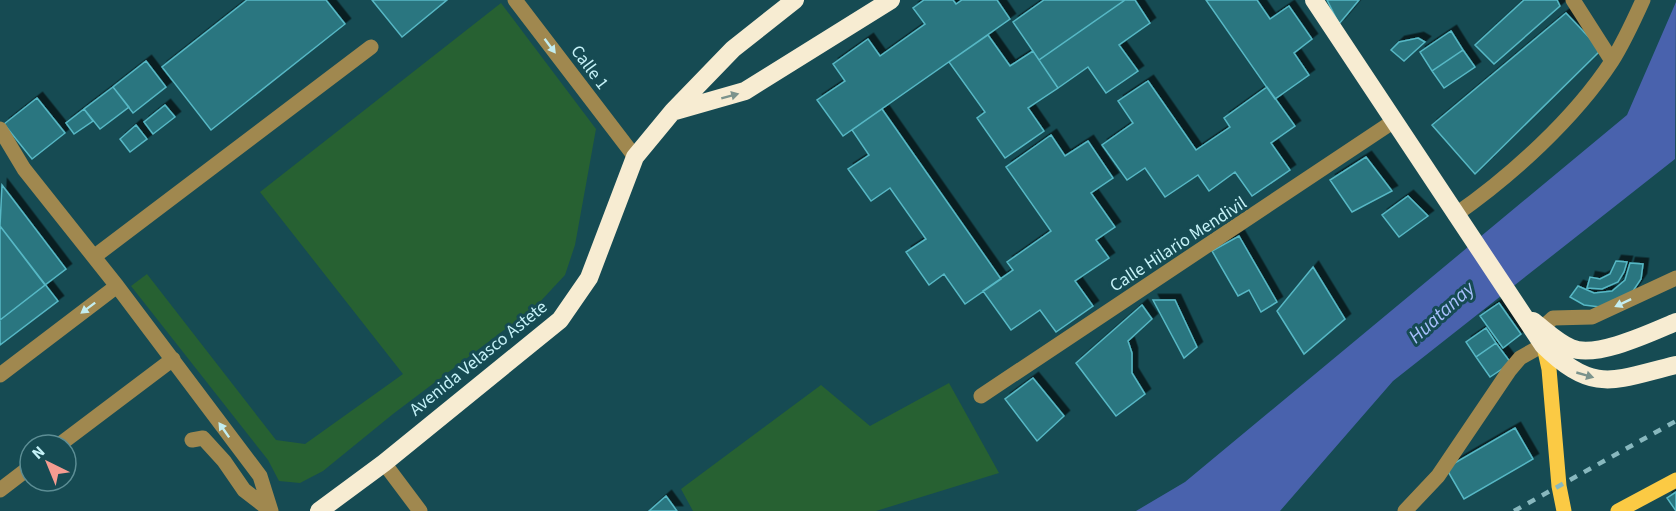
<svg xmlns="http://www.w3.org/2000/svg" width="1676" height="511" font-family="'Source Sans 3',sans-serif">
  <defs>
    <filter id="shadow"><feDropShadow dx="5.5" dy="-5.5" stdDeviation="0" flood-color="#0009"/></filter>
  </defs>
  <rect width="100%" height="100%" fill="#164b53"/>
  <!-- green -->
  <path fill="#276132" d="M501,3L596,129L575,245L565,275L537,305L393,414L323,471L300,483L279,481L268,460L131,286L147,274L276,440L305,444L403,374L260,192Z
    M949,383L999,473L876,511H693L681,489L821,385L870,426Z"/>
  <!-- water -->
  <path fill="#4962ad" d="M1676,2L1675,159L1393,381L1280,511H1136L1185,482L1627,115Z"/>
  <!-- building -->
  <path fill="#2a7680" stroke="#57b8c5" stroke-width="1.5" filter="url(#shadow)" d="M247,0H326L345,24L211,130L162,67Z
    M372,0H447L402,37Z
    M924,0H953L956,4L962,0H997L1010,19L843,136L817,100L845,81L833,64L868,39L880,56L925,24L913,8Z
    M1044,0H1125L1039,60L1013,22Z
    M1125,0H1135L1150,23L1119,45L1138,71L1106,93L1088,67L1058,88L1039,60Z
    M1206,0H1257L1270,19L1289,6L1312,39L1294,53L1309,75L1275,99Z
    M1327,0H1359L1339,24Z
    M1524,0H1557L1560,6L1494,64L1475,45Z
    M1566,13L1601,50L1475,174L1432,125Z
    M1451,31L1463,50L1432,71L1420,52Z
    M988,35L1010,66L1033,51L1058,88L1028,108L1044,131L1005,158L977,118L985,112L949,62Z
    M1418,38L1425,42L1404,61L1391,50L1399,42Z
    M1463,50L1475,67L1444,88L1432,71Z
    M146,61L166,87L133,113L113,87Z
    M1148,81L1196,150L1230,127L1224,118L1267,87L1295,126L1271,143L1290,170L1252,196L1235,172L1209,191L1198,175L1165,197L1145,168L1127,180L1102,145L1133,123L1118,101Z
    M113,87L129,107L100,129L84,109Z
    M37,98L65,133L32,159L4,124Z
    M165,105L175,117L153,134L144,122Z
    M84,109L93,121L74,134L66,123Z
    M882,109L1001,279L965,304L944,274L929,285L906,252L926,239L890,188L871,201L848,169L869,155L852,130Z
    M136,125L147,139L130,152L120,139Z
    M1051,135L1065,156L1088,141L1113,178L1091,193L1115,227L1096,240L1109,258L1075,281L1093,306L1056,332L1040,310L1011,330L983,291L1013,270L1007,262L1051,231L1006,167Z
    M1366,157L1392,191L1352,212L1330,180Z
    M2,185L66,269L45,285L0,226Z
    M1408,196L1428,216L1399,237L1382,215Z
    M0,226L45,285L0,320Z
    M0,226L58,301L0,345Z
    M1239,236L1277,302L1261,312L1249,290L1238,296L1212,251Z
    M1616,261L1627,262L1624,272L1618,282L1602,289L1587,288L1590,277L1600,279L1610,274Z
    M1630,263L1643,264L1641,279L1631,294L1600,307L1584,305L1570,297L1578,286L1594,293L1612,291L1625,280Z
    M1313,267L1345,319L1304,354L1277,311Z
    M1153,300H1175L1197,347L1184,358Z
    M1499,303L1521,334L1503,348L1480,316Z
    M1142,305L1152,319L1128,341L1132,353V373L1145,394L1116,416L1076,363Z
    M1486,328L1496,343L1476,357L1466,342Z
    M1496,343L1511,363L1490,377L1476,357Z
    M1033,378L1064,416L1037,441L1005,399Z
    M1515,428L1533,459L1464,499L1446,468Z
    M1676,492V511L1667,498Z
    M666,496L677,511H649Z"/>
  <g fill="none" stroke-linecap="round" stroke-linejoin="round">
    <!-- minor -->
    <path stroke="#a0884f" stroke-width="15" d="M515,0L635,157
      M1573,0L1612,61
      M0,129L24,169L117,286
      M1455,215C1511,176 1574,119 1612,61C1624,42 1634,20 1643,0
      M95,256L371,47
      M1542,328L1553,318L1592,317L1676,278
      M0,375L117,286L260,476L271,511
      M981,396L1394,121
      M192,440L203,438L224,461L244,490L271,511
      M59,445L173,359
      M384,463L420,511
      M0,490L30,467
      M1405,511L1438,476L1509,371L1520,358L1543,345"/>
    <!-- major -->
    <path stroke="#fbca44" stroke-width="15" d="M1543,342L1549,369L1559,486L1564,511
      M1618,511L1676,480"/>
    <!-- highway -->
    <path stroke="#f7ecd2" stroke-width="18" d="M1314,0L1543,345C1594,395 1614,380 1676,365
      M675,111L745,91L891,0
      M1533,321C1545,330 1557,342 1571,348C1596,359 1652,332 1676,322
      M319,511L384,463L560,320L589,278L635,157L673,111L733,49L795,0"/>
    <!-- rail -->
    <path stroke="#88b8be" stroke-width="4.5" stroke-dasharray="8 8" stroke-linecap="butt" d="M1514,511L1676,421"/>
  </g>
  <!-- one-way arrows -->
  <defs><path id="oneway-solid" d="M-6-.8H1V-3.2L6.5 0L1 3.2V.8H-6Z" transform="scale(1.5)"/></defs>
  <g fill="#c3edf0">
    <use href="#oneway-solid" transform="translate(550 46) rotate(53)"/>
    <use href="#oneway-solid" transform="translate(1623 303) rotate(155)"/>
    <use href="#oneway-solid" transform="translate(88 308) rotate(143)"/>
    <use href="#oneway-solid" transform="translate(224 430) rotate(-125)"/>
  </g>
  <g fill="#7b938c">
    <use href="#oneway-solid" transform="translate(730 96) rotate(-15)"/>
    <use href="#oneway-solid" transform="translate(1585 375) rotate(16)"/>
  </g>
  <g text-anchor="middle" stroke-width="6" stroke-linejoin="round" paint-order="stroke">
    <!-- street labels -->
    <g font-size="18" fill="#c5f2f8" stroke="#164b53">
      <text transform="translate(590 67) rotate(53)" y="6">Calle 1</text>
      <text transform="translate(1178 244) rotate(-33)" y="6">Calle Hilario Mendivil</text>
      <text transform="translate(478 358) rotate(-39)" y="6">Avenida Velasco Astete</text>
    </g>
    <!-- water labels -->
    <g font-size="20" font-style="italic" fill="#a8c0fd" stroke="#164b53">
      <text transform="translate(1441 312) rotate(-42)" y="7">Huatanay</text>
    </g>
  </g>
  <!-- north arrow -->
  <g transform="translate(48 463) rotate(317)"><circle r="28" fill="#164b53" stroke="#5c8e95" stroke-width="1.5"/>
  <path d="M0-4.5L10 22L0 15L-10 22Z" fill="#f59c91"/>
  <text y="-9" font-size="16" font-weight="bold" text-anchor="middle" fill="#c5f2f8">N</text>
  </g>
</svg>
